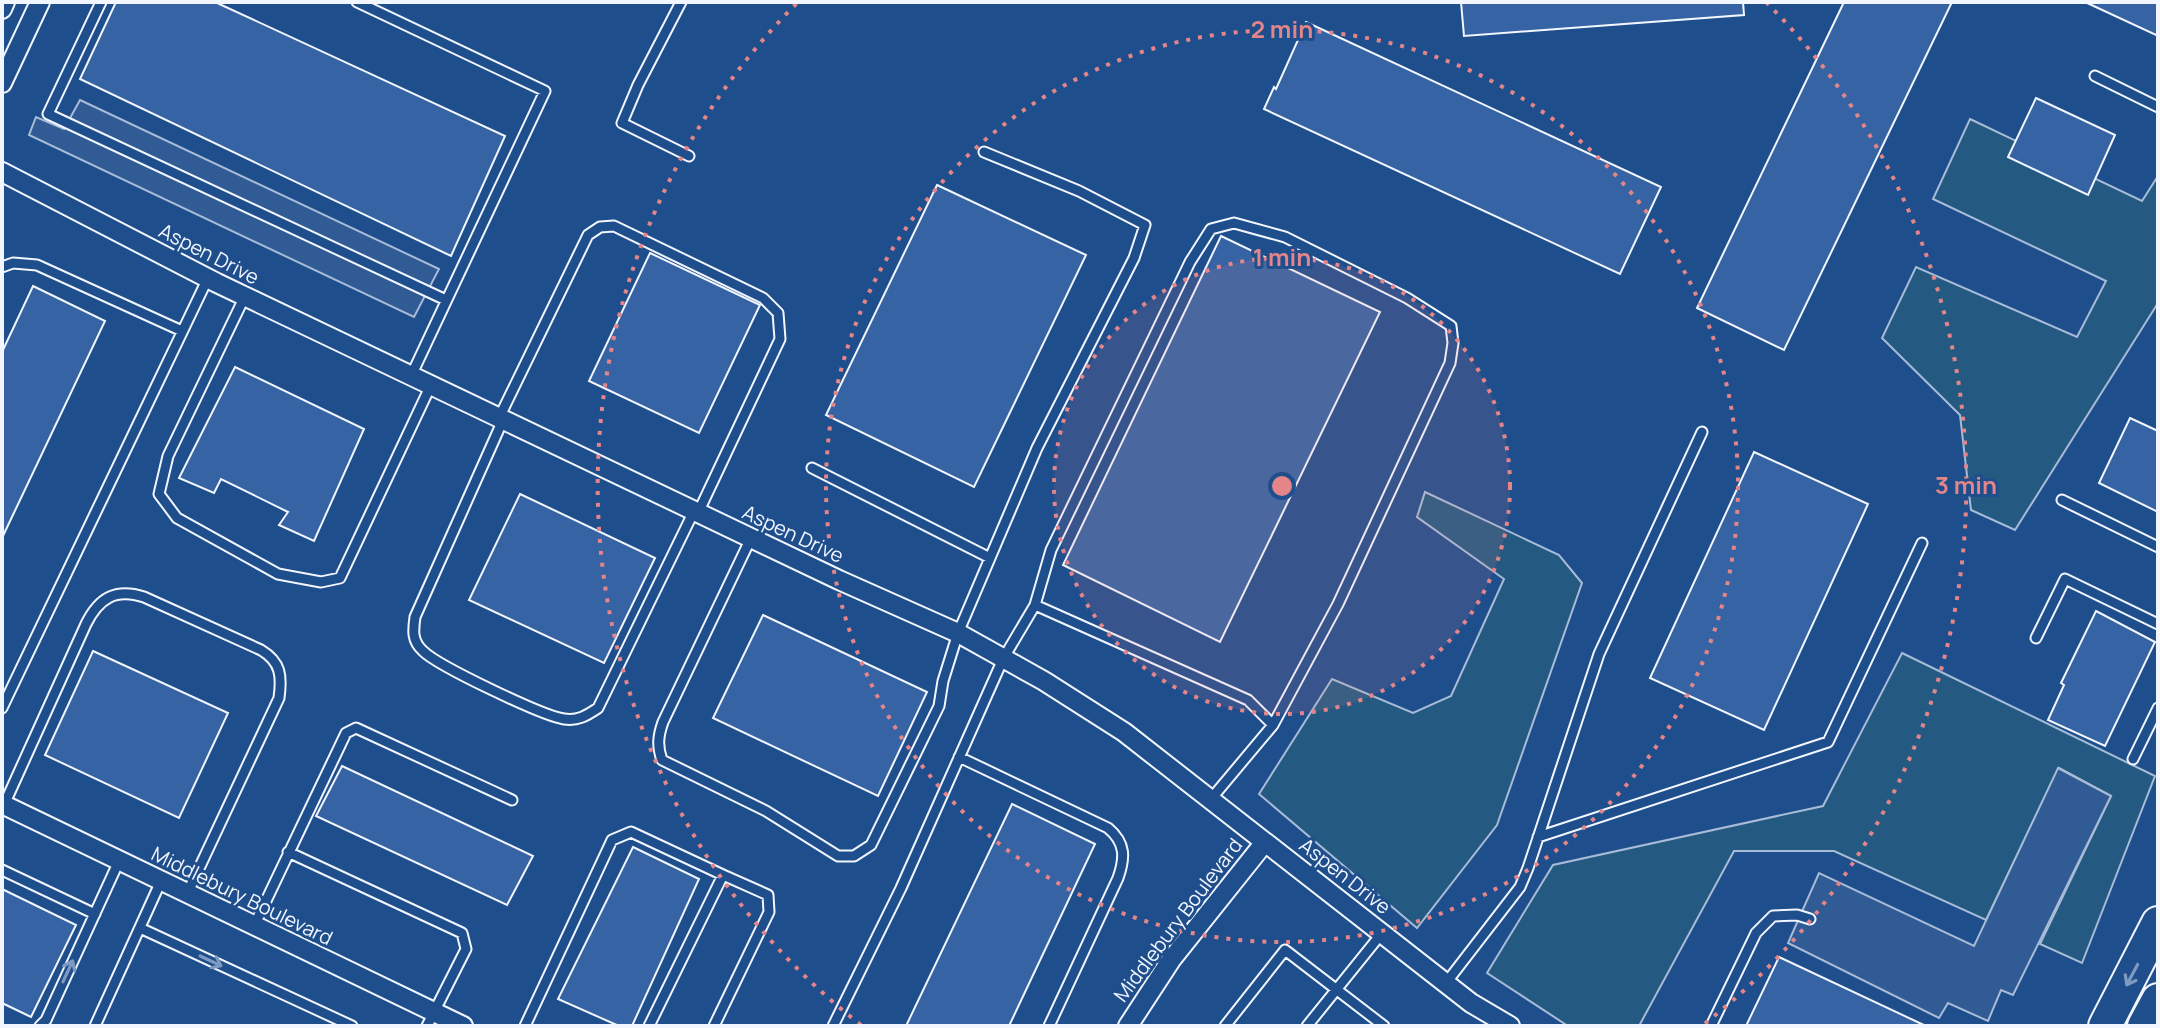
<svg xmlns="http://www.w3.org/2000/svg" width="2160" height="1028" font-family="Manrope,sans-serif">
  <rect width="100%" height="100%" fill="#1f4e8c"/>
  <!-- green -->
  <path fill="#245a82" stroke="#a8bbd7" stroke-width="2" d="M1970,119L2142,201L2158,176V303L2015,530L1971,510L1960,415L1882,338L1916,267L2077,337L2106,281L1933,199Z
    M1425,492L1559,555L1582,583L1497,825L1417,928L1259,794L1332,679L1413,713L1451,696L1504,579L1417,517Z
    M1902,653L2155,776L2082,963L2040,944L2111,796L2059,768L1986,920L1834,851H1734L1639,1026H1568L1487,973L1553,865L1823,806Z"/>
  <!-- parking -->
  <path fill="#305b95" stroke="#a8bbd7" stroke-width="2" d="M80,100L439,269L414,317L29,135L36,117L64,129Z
    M2058,768L2111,796L2013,995L2001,990L1988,1021L1948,1003L1939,1018L1788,943L1819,873L1974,946Z"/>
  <!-- building -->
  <path fill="#3563a3" stroke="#f2f6ff" stroke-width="2" d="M116,2H215L505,136L451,256L80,79Z
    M1461,2H1743L1744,15L1464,36Z
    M1844,2H1952L1784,350L1697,308Z
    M2085,2H2158V31L2156,35Z
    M1306,22L1661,187L1620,274L1264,109L1274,87L1276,89Z
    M2036,98L2115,135L2088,195L2008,157Z
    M937,185L1086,255L974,487L826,415Z
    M1221,236L1380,312L1220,642L1063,565Z
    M650,253L760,305L699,433L589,381Z
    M33,286L105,321L2,538V352Z
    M235,367L364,429L314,541L279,525L288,512L221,479L214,493L179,478Z
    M2130,418L2158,431V512L2099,483Z
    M1754,452L1868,504L1764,730L1650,678Z
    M520,494L655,558L604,663L469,600Z
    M2096,611L2155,642L2105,746L2048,720L2064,685L2061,683Z
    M763,615L927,692L878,796L713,718Z
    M93,651L228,713L179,818L45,755Z
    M342,766L533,856L507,905L316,816Z
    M1012,804L1095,844L1009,1026H906Z
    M633,847L699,879L632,1026H619L558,999Z
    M2,889L76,925L31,1017L2,1003Z
    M1779,957L1926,1026H1746Z"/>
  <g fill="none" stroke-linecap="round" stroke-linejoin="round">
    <!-- lane casing -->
    <g stroke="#f2f6ff" stroke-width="13">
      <path id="lane" d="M101,2L48,114L446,300
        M357,2L545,91L411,376
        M681,2L638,85L622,123L689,156
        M2095,76L2158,107
        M2,267L13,263L37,265L182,331
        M245,296L168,456L159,494L177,518L278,574L321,582L340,578L431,385
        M499,418L588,235L600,227L614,226L763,298L778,313L780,339L698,513
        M503,420L415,617C413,631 412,641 423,651C438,666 543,716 564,719C578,721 586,716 598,708L694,511
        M812,468L990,558
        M2062,500L2158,547
        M751,538L663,722C658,736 657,746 662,760L766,811L838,856H854L871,845L939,706L943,681L958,633L1037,448L1134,258L1145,225L1079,191L984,152
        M1035,605L1051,550L1190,262L1211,229L1234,223L1285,237L1407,298L1451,326L1453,343L1450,363L1338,604L1273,725L1211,799
        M2036,638L2065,579L2158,624
        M2,708L208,278
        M959,757L1108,828C1126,843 1125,858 1118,878L1049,1026
        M2133,759L2158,708
        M4,805L86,624C99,598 115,588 144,597L261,650C281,662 282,676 279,698L187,894
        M1538,837L1828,742L1922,543
        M288,852L462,933L466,949L427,1026
        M2,870L95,914
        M254,926L346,733L356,728L512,800
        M140,928L352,1026
        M1446,983L1520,887L1528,868L1599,654L1702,432
        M40,1026L46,1020L119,861
        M95,1026L161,881
        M525,1026L612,840L631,832L723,875L649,1026
        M714,1026L769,912L768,895L723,875
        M833,1026L901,888L1003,659L1035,605L1248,700L1273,725
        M1225,1026L1285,950L1384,1026
        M1307,1026L1382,933
        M1711,1026L1756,933L1773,916L1797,915L1810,919"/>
    </g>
    <!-- street casing -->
    <g stroke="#f2f6ff" stroke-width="22">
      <path id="street" d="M2,9L5,2
        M2,83L40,2
        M2,172L217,283L839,580L958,633L1044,681L1124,732L1471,1003L1510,1026
        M2,804L463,1026
        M1128,1026L1171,960L1265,842"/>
    </g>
    <!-- highway casing -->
    <g stroke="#f2f6ff" stroke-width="36">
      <path id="highway" d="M2105,1026L2158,923
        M2144,1026L2158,1000"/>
    </g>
    <!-- lane -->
    <use href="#lane" stroke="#1f4e8c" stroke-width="9"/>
    <!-- street -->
    <use href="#street" stroke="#1f4e8c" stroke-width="18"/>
    <!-- highway -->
    <use href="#highway" stroke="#1f4e8c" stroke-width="32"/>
  </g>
  <!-- one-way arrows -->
  <defs><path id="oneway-shaft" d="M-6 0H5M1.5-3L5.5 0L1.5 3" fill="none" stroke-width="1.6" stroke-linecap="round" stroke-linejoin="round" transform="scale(2)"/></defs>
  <g stroke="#7e9ac0">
    <use href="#oneway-shaft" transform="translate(211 961) rotate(25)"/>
    <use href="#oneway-shaft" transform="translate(68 971) rotate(-65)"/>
    <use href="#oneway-shaft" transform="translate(2132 975) rotate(118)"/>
  </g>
  <!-- distance rings -->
  <circle cx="1282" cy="486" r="228" fill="#e38589" fill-opacity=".12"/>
  <g fill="none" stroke="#e38589" stroke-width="4" stroke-dasharray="4 8">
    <circle cx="1282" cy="486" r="228"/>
    <circle cx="1282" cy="486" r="456"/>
    <path d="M861 1025A684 684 0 0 1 798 2M1766 2A684 684 0 0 1 1703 1025"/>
  </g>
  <g text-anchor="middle" stroke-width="6" stroke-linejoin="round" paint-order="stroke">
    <!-- street labels -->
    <g font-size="20" fill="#f2f6ff" stroke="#1f4e8c">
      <text transform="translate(209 254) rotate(27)" y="7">Aspen Drive</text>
      <text transform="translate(793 534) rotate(25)" y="7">Aspen Drive</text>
      <text transform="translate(1345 876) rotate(38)" y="7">Aspen Drive</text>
      <text transform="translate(242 896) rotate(26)" y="7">Middlebury Boulevard</text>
      <text transform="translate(1178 920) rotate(-53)" y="7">Middlebury Boulevard</text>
    </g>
  </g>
  <circle cx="1282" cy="486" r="12" fill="#e38589" stroke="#1f4e8c" stroke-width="4"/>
  <g font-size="24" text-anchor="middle" font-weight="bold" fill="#e38589" stroke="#1f4e8c" stroke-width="6" stroke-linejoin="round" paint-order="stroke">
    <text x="1282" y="38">2 min</text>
    <text x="1282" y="266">1 min</text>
    <text x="1966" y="494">3 min</text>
  </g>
  <!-- border -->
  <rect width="2160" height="1028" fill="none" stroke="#f2f6ff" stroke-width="8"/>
</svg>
